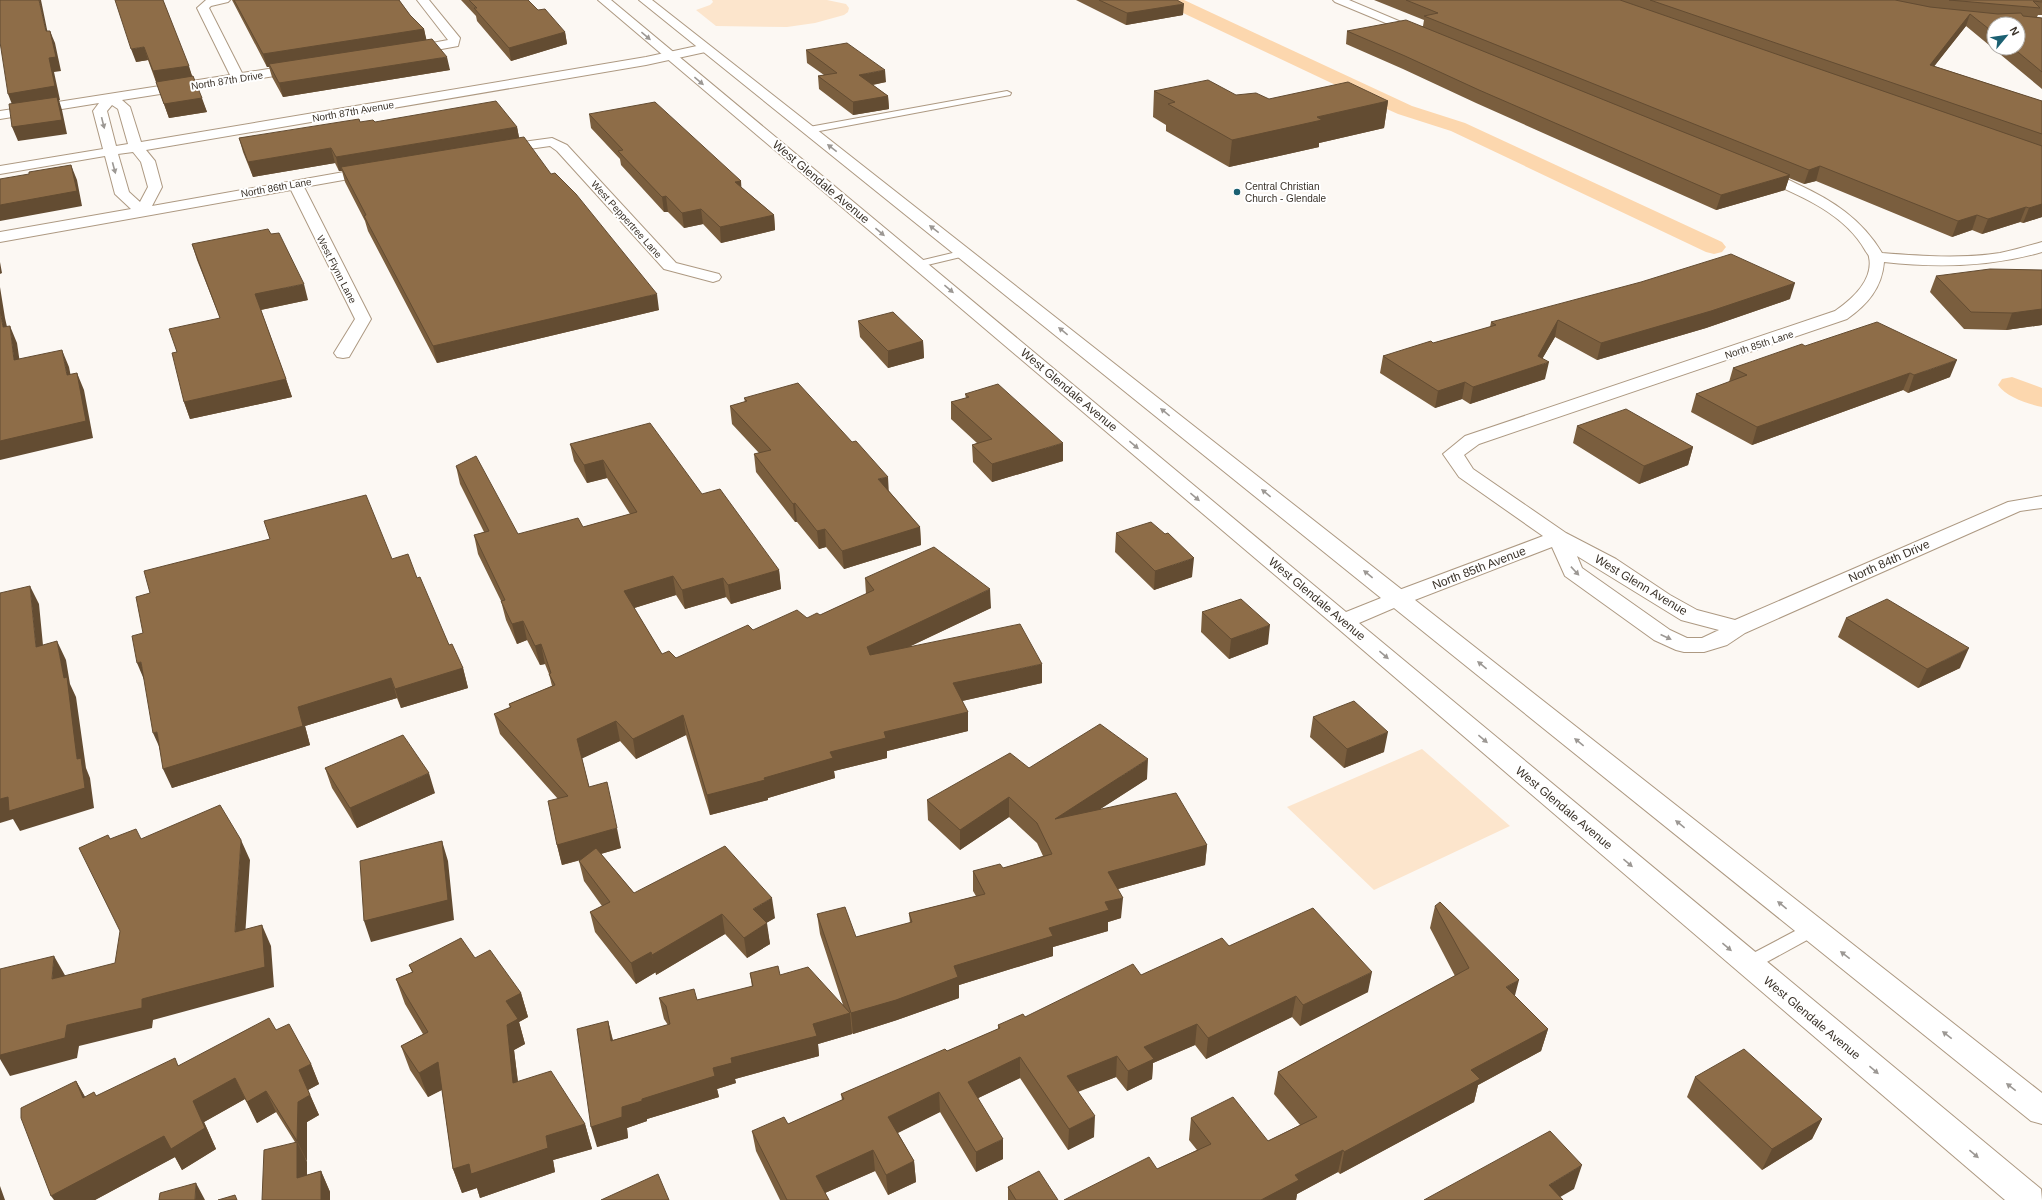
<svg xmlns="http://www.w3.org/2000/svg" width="2042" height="1200" font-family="Helvetica,sans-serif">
  <rect width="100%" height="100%" fill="#fcf8f3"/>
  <!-- green -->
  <path fill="#fce5cc" d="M712,0H827L846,4L849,8L848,12L844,15L815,23L787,27L716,26L696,10L710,5L713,2Z
    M1422,749L1510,826L1374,890L1287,807Z"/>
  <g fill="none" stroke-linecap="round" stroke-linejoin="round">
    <!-- canal -->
    <path fill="#fcd7ae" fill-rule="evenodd" d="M1161,0H1184L1412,106L1465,123L1722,242L1726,247L1722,252L1714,254L1706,252L1451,131L1398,114L1380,106L1164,4Z
      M2012,377L2042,388V407C2028,404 2006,397 1998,385L2002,379Z"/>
    <!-- lane casing -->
    <g stroke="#ad9982" stroke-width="2">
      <path id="lane" d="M1007,91L1011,93L1010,95L809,133L805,130L809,127Z
        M965,250L970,253L969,255L919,267L914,264L915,262Z
        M1812,922L1818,924L1821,929L1818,934L1754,969L1748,971L1742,969L1739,964L1742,959Z"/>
    </g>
    <!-- street casing -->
    <g stroke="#ad9982" stroke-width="2">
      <path id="street" d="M206,0H230L228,2L211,6L209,8L242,73L300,64L306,68L300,72L122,100L130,107L141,142L646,57L706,44L712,48L710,51L646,65L146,150L155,161L162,187L152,206L372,167L377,168L379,171L377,174L304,187L371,319L349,357L343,358L337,357L334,353L355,319L291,190L0,242V232L131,209L115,194L105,156L0,174V166L103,149L93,111L99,103L0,119V111L230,75L197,8ZM112,105L118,109L128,144L116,146L107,111ZM133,152L141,162L148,187L140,202L129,192L118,154Z
        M417,0H429L460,38L458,46L409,55L405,54L403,51L405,48L448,40Z
        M1333,0H1349L1425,32L1427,34L1421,37L1417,36L1335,2Z
        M552,138L567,145L676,263L719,274L721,277L719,280L713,282L664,269L557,151L550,146L500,153L495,152L493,149L495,146L500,145Z
        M1760,169C1773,172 1785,178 1797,184C1832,200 1862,219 1882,253C1921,256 1961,259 2000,253C2014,250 2028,246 2042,242V252C1990,267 1938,268 1884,262C1882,288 1867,305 1847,319L1479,444L1464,455L1473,469L1566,533L1616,559L1670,595L1697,610L1735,620L2008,502L2042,496V508L2020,511L1745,633L1727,645L1704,652H1684L1676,650L1654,640L1565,576L1552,547L1407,603L1399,605L1391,603L1388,598L1391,593L1543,536L1459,477L1443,454L1465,436L1835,311C1851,300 1874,280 1869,257C1869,255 1866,252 1865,250C1843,211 1794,193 1755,176L1753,173L1755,170ZM1577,556L1681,620L1719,630L1702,638H1687L1670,630L1582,568Z"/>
    </g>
    <!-- secondary casing -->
    <g stroke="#ad9982" stroke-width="2">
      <path id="secondary" d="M598,0H611L1346,612L1381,598L639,0H652L2042,1093V1124L2031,1121L1394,608L1359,623L2041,1189L2042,1200H2005L1335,626Z"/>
    </g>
    <!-- lane -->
    <use href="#lane" fill="#fff" fill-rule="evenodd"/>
    <!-- street -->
    <use href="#street" fill="#fff" fill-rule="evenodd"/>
    <!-- secondary -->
    <use href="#secondary" fill="#fff" fill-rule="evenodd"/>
  </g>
  <!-- wall -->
  <path fill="#7a5e3e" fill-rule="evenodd" d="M163,0L192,76L207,112L169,118L148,60L136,62Z
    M232,0H399L410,15L424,29L426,40L450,70L283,97L272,77L269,67H267Z
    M461,0H528L538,10L565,32L567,44L511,61L477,21L476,16Z
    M1076,0H1177L1183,15L1126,25Z
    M1374,0H2042V15H2038L2037,17L2042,18V89L1966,26L1934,66L2042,101V217L2023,223L2020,222L1982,234L1972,230L1952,237L1816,181L1804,184L1789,178L1785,190L1716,210L1476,103L1403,69L1346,44L1347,31L1423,26L1424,20ZM1994,24L2018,48H1994Z
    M806,50L886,82L873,85L888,96L889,109L853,115L819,89L818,76L824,75L807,63Z
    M1154,91L1236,95L1269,99L1388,101L1384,128L1319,143V147L1229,167L1166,131V125L1153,117Z
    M589,114L741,181V187L774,215L775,230L721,243L703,224L684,228L668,212H664L621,165L620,159L591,128Z
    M360,122H375L517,127L519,138L551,174L659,310L437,363L368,231L365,221L345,182L342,171H339L335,163L253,177L243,152L239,138Z
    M192,244L308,300L261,310L286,379L292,397L190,419L184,402L177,352L220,318L197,260Z
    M2042,270V325L2006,330L1964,329L1930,292L1936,276Z
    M1790,299L1706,328L1597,360L1555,337L1542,359L1545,379L1470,404L1462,399L1435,408L1380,373L1383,356L1433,343L1490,327L1491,322Z
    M858,321L923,341L924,358L888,368L860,337Z
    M1805,346L1950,377L1908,393L1903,390L1752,445L1691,412L1696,394L1729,382L1733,368Z
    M965,394L1063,461L992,482L973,462L972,445L977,443L951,419V402L966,398Z
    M744,398L889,491L920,527L921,545L844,569L826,547L819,549L797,522H795L756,472L754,454L759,453L732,424L730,406L745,402Z
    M1577,426L1693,447L1688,465L1639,484L1573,443Z
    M570,444L702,494L779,570L781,589L731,604L726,597L685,609L676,595L634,608L662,654L676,658L753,630L820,615L866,594L865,578L991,608L911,646L1042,683L962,701L968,712V731L887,751V758L834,771L835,778L768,798V800L710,815L686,735L636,759L620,741L582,758L589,787L621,848L601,854L634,893L775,918L766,923L770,944L747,958L725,934L656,975V972L636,984L595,932L590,912L602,906L584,881L579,861L581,860L562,865L557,845L558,799L500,734L494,714L510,708L509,704L552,686L549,674L545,664L540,665L527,640L517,644L506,620L501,601L478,554L474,535L484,532L460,484L456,466L518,534L583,527L630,514L607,478L587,483L574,461Z
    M1116,533L1192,577L1154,590L1115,552Z
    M392,559L417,578L449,645L463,668L468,688L401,708L397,698L305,726L310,745L172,788L159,747Z
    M1202,612L1268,644L1229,659L1201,632Z
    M1846,618L1960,668L1918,688L1838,637Z
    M1313,717L1384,752L1344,768L1310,737Z
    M325,768L435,793L357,828L332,788Z
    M1029,768L1147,779L1100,809L1207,845L1205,865L1118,889L1121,918L1108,922V931L1053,947V956L959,985V998L897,1020L853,1034L852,1033V1034L818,1044L819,1056L735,1079L736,1083L717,1089L719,1097L647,1119V1121L627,1128L628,1138L597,1147L608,1021L613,1040L668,1025L664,1019L659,998L697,1000L752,987L750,973L780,975L843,1005L820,934L817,914L856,937L910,923L909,913L976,896L973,891V871L1003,868L1043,856L1037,843L1009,817L960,850L928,820L927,800Z
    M1435,906L1515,996L1548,1029L1541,1051L1478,1085L1474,1102L1340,1174L1338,1172L1297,1194L1296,1200H1064L1157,1169L1197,1150L1189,1140L1191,1118L1268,1141L1300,1125L1274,1094L1278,1072L1455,976L1430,928Z
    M1229,946L1368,992L1300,1026L1292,1017L1206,1059L1195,1045L1153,1063L1152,1079L1127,1091L1116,1077L1078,1092L1094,1137L1068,1150L1020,1078L978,1098L1003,1159L976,1172L940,1112L898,1133L914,1161L916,1182L888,1195L875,1171L825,1193L829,1200H780L756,1151L752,1131L788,1124L842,1100L841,1094L947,1051L998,1029V1025L1025,1017L1141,975Z
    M475,958L521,993L528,1017L519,1022L525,1044L514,1050L518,1082L585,1124L592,1149L553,1160L555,1172L480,1198L477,1188L462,1193L453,1169L442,1090L428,1097L410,1070L401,1046L423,1034L405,1004L396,979L412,972L409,965Z
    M276,1030L311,1064L319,1084L308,1090L319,1115L307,1122V1161L305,1158L307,1162V1175L321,1171L330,1192L262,1200L295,1142L276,1112L257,1123L245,1099L204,1122L216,1149L182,1170L175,1157L95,1200H54L76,1081L85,1097L96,1096Z
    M1695,1077L1822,1119L1812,1139L1762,1170L1687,1097Z
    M1008,1187L1058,1200H1008Z"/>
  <!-- shaded-wall -->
  <path fill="#634c32" d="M39,0H41L50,44L46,31Z
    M1184,4L1183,15L1126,25L1127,13Z
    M1970,14L1966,26L1925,78L1930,65Z
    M424,29L427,42L269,64V67H267L263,54Z
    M50,31L55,43L61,71L54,72L60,100H59L62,110L67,134L18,141L12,127L13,107L8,94L49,58Z
    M565,32L567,44L511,61L509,48Z
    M144,47L148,60L136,62L131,49Z
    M447,57L450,70L283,97L279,83Z
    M189,66L193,79L157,85L153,71Z
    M885,70L886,82L860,87L859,75Z
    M888,96L889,109L853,115V102Z
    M202,98L207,112L169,118L164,104Z
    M1388,101L1384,128L1319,143V147L1229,167L1232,140L1317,117Z
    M517,127L520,142L341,167L342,171H339L336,157Z
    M331,148L335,163L253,177L248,162Z
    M71,165L77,180L82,206L0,221V205Z
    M1820,166L1816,181L1804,184L1809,170Z
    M1790,175L1785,190L1716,210L1721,195Z
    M741,181L742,196L735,182Z
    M666,196L668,212H664L662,197Z
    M2042,204V217L2023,223L2029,208Z
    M2026,207L2020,222L1982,234L1988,219Z
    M701,209L703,224L684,228L682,213Z
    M774,215L775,230L721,243L720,227Z
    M1977,215L1972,230L1952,237L1958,221Z
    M0,262L2,273L0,274Z
    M1795,283L1790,299L1706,328L1597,360L1601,343Z
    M304,284L308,300L260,310L255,294Z
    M0,287L5,318L11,344L3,327L0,310Z
    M657,294L659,310L437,363L433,346Z
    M2042,309V325L2006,330L2012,313Z
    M1558,320L1555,337L1538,366L1549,362L1545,379L1470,404L1473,387L1538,356Z
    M10,326L17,343L22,377L14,360Z
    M923,341L924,358L888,368V351Z
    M62,350L69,367L74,392L67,375Z
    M1957,360L1950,377L1908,393L1914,375Z
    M77,373L84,390L93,438L0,460V441Z
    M1910,373L1903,390L1752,445L1757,427Z
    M286,379L292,397L190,419L184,402Z
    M1465,382L1462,399L1435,408L1438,391Z
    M1063,443V461L992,482V464Z
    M1693,447L1688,465L1639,484L1644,466Z
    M603,460L607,478L587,483L584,465Z
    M888,477L889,495L878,479Z
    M795,503L797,522H795L793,504Z
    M920,527L921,545L844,569L842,551Z
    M825,529L826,547L819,549L817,531Z
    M1194,558L1192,577L1154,590L1155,571Z
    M779,570L781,589L731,604L728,585Z
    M673,576L676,595L628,610L624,591Z
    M723,578L726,597L685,609L682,590Z
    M30,586L39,604L45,666L36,647Z
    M990,589L991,608L868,666L867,647Z
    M523,621L527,640L517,644L512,624Z
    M1270,625L1268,644L1229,659L1231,639Z
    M57,641L66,660L70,684L76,697L86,768L90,778L94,808L20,831L13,819L0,823V799L77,759Z
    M541,644L545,664L540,665L535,646Z
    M1969,648L1960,668L1918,688L1927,669Z
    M141,662L145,682L137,663Z
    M1042,664V683L953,703V683Z
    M463,668L468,688L401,708L395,689Z
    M391,678L397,698L305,726L310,745L172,788L163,769L298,707Z
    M968,712V731L887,751V758L834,771L835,778L768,798V800L710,815L707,795L764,778L830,752L884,732Z
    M683,715L686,735L636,759L633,739Z
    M616,721L620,741L581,759L577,739Z
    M157,732L162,753L153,733Z
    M1388,732L1384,752L1344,768L1347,749Z
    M1148,759L1147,779L1054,839L1055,819Z
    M429,773L435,793L357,828L350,808Z
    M1009,797V817L960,850V830Z
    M617,828L621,848L562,865L557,845Z
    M241,840L250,860L244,953L235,932Z
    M442,841L448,861L454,920L371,942L364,921Z
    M1207,845L1205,865L1107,892L1108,872Z
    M772,898L775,918L756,929L753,909Z
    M1123,898L1121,918L1108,922V931L1053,947V956L959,985V998L897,1020L853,1034L851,1013L954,966L1049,928L1105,902Z
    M722,914L725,934L656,975L652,955Z
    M767,923L770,944L747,958L744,938Z
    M262,925L271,946L274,987L153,1020L152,1028L79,1046L77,1058L10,1076L0,1059V1055L67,1025L142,999Z
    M651,952L656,972L636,984L631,963Z
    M54,956L66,977L52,979Z
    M1372,972L1368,992L1300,1026L1303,1005Z
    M1519,980L1513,1003L1506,987Z
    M521,993L528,1017L519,1022L525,1044L514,1050L521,1108L513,1083L507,1025L506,1001Z
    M1296,996L1292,1017L1206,1059L1208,1038Z
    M850,1013L852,1034L818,1044L819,1056L735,1079L736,1083L717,1089L719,1097L647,1119V1121L627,1128L628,1138L597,1147L591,1127L622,1107L713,1068L731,1058L813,1024Z
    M608,1021L613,1042L611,1041Z
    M1197,1024L1195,1045L1153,1063L1152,1079L1127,1091L1128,1071L1144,1047Z
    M1548,1029L1541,1051L1478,1085L1474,1102L1340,1174L1344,1152L1471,1070Z
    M1117,1056L1116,1077L1066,1096L1067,1076Z
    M1020,1057V1078L968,1103V1082Z
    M438,1062L447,1087L428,1097L419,1073Z
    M311,1064L319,1084L308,1090L299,1070Z
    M235,1078L245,1099L204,1122L216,1149L182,1170L175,1157L95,1200H54L51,1196L193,1101Z
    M76,1081L88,1102L83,1098Z
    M266,1091L276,1112L257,1123L247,1102Z
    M939,1092L940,1112L889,1137L888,1117Z
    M310,1095L319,1115L307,1122V1161L297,1141L298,1102Z
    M1095,1116L1094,1137L1068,1150L1069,1129Z
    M1822,1119L1812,1139L1762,1170L1772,1149Z
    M585,1124L592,1149L553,1160L555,1172L480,1198L477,1188L462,1193L453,1169L469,1164L546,1136Z
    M1003,1139V1159L976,1172V1152Z
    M297,1142L307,1162V1198L297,1178Z
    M873,1150L875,1171L818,1196L816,1176Z
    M1343,1150L1338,1172L1297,1194L1296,1200H1262L1295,1175Z
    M914,1161L916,1182L888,1195L886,1175Z
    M1582,1165L1574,1189L1555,1200L1549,1185Z
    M321,1171L330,1192V1200H321Z
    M196,1183L205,1200H195Z
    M0,1186L5,1200H0Z"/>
  <!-- building -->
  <path fill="#8e6d48" stroke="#634c32" d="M0,0H39L46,31H50L56,57L49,58L55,86L8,94L0,42Z
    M115,0H163L189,66L153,71L144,47L131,49Z
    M234,0H399L410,15L424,29L263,54Z
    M469,0H528L538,10L545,9L565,32L509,48L474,8H477Z
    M1099,0H1177L1184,4L1127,13Z
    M1406,0H1620L2042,146V204L2029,208L2026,207L1988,219L1977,215L1958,221L1820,166L1809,170L1424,16L1438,13Z
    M1650,0H1895L1930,7L1998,14L2021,13L2023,16L2042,18V72L2013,48H2018V24H1994V33L1970,14L1930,65L2042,101V134Z
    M1949,0H2042V2L2033,1L2040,8Z
    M1406,20L1790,175L1721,195L1479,90L1405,56L1347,31Z
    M432,39L447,57L279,83L269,64Z
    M847,43L885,70L859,75L888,96L853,102L818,76L837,73L806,50Z
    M193,76L202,98L164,104L156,82Z
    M1208,80L1236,95L1256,93L1269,99L1348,82L1388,101L1317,117L1322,120L1232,140L1168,104L1175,102L1154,91Z
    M57,97L62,120L12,127L9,104Z
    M496,101L517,127L336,157L331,148L248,162L239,138L359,119L360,122L373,120L375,122Z
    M655,102L741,181L735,182L774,215L720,227L701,209L682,213L666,196L662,197L618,151L623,150L589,114Z
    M524,137L551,174L555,173L576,194L657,294L433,346L364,216L366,215L341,167Z
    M71,165L77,191L0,205V179L29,174V172Z
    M268,229L271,234L279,233L304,284L255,294L286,379L184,402L172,353L177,352L169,329L220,318L192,244Z
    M1731,254L1795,283L1711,311L1601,343L1558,320L1538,356L1549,362L1473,387L1465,382L1438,391L1383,356L1431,341L1433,343L1496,325L1491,322L1641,282Z
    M1990,269L2042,270V309L2012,313L1971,312L1936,276Z
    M0,310L3,327L10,326L14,360L62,350L67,375L77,373L86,421L0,441Z
    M893,312L923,341L888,351L858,321Z
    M1877,322L1957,360L1914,375L1910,373L1757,427L1696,394L1747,375L1733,368L1802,344L1805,346Z
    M798,383L852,442L856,441L888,477L878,479L920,527L842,551L825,529L817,531L795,503L793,504L754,454L771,450L730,406L747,401L744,398Z
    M998,384L1063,443L992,464L972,445L992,439L951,402L969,397L965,394Z
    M1626,409L1693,447L1644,466L1577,426Z
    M650,423L702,494L720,489L779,570L728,585L723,578L682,590L673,576L624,591L662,654L669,651L676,658L748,625L753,630L797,610L807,618L817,613L820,615L874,590L865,578L934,547L990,589L867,647L870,655L1020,624L1042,664L953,683L968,712L884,732L886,738L830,752L833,758L764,778L765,780L707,795L683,715L633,739L616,721L577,739L589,787L607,782L617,828L557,845L548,801L568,796L494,714L511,707L509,704L555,685L549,674L551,673L541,644L535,646L523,621L512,624L501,601L505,600L474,535L489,531L456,466L476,456L518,534L578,518L583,527L637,512L603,460L584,465L570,444Z
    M366,495L392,559L408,554L417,578L420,577L449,645L452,644L463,668L395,689L391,678L298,707L303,726L163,769L157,732L153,733L141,662L137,663L132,636L143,633L136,597L150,593L144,571L270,539L264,521Z
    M1151,522L1165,534L1168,533L1194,558L1155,571L1116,533Z
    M30,586L36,647L57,641L64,678L67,677L77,759L81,758L85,788L9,811L8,797L0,799V593Z
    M1241,599L1270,625L1231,639L1202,612Z
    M1887,599L1969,648L1927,669L1846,618Z
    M1354,701L1388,732L1347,749L1313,717Z
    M1100,724L1148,759L1055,819L1176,793L1207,845L1108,872L1123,898L1105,902L1109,910L1049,928L1053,936L954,966L958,977L896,1000L851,1013L817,914L845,907L856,937L912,922L909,913L985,894L973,871L1000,864L1003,868L1052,854L1037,823L1009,797L960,830L927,800L1010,753L1029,768Z
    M403,735L429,773L350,808L325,768Z
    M220,805L241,840L235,932L262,925L265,967L142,999V1008L67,1025L65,1038L0,1055V969L54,956L52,979L115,963L120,931L79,848L108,835L110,839L136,829L141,839Z
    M442,841L448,900L364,921L360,861Z
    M725,846L772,898L753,909L767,923L744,938L722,914L652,955L651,952L631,963L590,912L610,902L579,861L596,848L634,893Z
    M1440,902L1519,980L1506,987L1548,1029L1471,1070L1480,1079L1344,1152L1343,1150L1295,1175L1299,1180L1261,1200H1064L1149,1157L1157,1169L1211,1144L1191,1118L1233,1097L1268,1141L1317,1117L1278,1072L1469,968L1435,906Z
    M1313,908L1372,972L1303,1005L1296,996L1208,1038L1197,1024L1144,1047L1154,1059L1128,1071L1117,1056L1067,1076L1095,1116L1069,1129L1020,1057L968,1082L1003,1139L976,1152L939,1092L888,1117L914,1161L886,1175L873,1150L816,1176L829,1200H787L752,1131L784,1117L788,1124L844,1099L841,1094L945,1049L947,1051L1000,1028L998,1025L1023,1014L1025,1017L1133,964L1141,975L1222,938L1229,946Z
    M461,938L475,958L490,950L521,993L506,1001L518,1019L507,1025L513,1083L551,1071L585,1124L546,1136L548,1148L471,1174L469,1164L453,1169L438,1062L419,1073L401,1046L428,1032L396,979L413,972L409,965Z
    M778,966L780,975L808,967L850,1013L813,1024L817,1036L731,1058L732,1063L713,1068L715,1076L642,1099V1101L622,1107V1117L591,1127L577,1029L608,1021L611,1041L670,1024L666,1006L659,998L694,989L697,1000L753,986L750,973Z
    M269,1018L276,1030L289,1024L311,1064L299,1070L310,1095L298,1102L297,1141L266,1091L247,1102L235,1078L193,1101L205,1128L171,1149L164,1136L51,1196L21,1118V1108L76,1081L83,1098L94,1092L96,1096L175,1058L178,1066Z
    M1744,1049L1822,1119L1772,1149L1695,1077Z
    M1550,1131L1582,1165L1549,1185L1563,1200H1424Z
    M297,1142V1178L321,1171V1200H262L264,1150Z
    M1039,1171L1058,1200H1016L1008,1187Z
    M658,1174L669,1200H601Z
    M196,1183L195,1200H159L160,1193Z
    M235,1195L237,1200H218Z"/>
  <!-- one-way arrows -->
  <defs><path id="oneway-solid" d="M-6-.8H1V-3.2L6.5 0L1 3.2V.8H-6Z"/></defs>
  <g fill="#9c9894">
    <use href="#oneway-solid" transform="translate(646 36) rotate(40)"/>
    <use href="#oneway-solid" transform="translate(699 81) rotate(40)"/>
    <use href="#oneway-solid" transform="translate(103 123) rotate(76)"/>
    <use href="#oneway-solid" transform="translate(832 148) rotate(-142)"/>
    <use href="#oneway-solid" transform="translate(114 168) rotate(75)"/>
    <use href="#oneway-solid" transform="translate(934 229) rotate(-142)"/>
    <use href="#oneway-solid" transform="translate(880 232) rotate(40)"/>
    <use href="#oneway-solid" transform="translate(949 289) rotate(40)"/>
    <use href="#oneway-solid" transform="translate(1063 331) rotate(-141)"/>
    <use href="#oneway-solid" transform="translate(1165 412) rotate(-141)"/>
    <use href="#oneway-solid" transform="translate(1134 445) rotate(40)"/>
    <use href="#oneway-solid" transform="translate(1266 493) rotate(-141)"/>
    <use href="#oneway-solid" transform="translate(1195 497) rotate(40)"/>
    <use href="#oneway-solid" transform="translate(1575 571) rotate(47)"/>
    <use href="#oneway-solid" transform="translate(1368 574) rotate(-141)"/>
    <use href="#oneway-solid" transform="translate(1666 637) rotate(25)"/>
    <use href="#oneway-solid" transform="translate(1384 655) rotate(40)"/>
    <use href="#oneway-solid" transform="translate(1482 665) rotate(-141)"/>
    <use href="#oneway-solid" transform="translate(1483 739) rotate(40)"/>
    <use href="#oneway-solid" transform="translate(1579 742) rotate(-141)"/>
    <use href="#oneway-solid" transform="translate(1680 824) rotate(-141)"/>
    <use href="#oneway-solid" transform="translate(1628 863) rotate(40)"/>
    <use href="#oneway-solid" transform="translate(1782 905) rotate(-141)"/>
    <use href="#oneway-solid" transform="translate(1727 947) rotate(40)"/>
    <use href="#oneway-solid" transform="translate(1845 955) rotate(-142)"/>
    <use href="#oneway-solid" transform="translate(1947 1035) rotate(-142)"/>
    <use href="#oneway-solid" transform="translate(1874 1070) rotate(40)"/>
    <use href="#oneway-solid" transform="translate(2011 1087) rotate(-142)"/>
    <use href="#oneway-solid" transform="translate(1974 1154) rotate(40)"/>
  </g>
  <!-- markers -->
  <circle fill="#1b6072" stroke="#fff" stroke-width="1.5" cx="1237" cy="192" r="4"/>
  <g text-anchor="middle" stroke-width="4" stroke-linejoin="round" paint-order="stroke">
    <!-- far-street labels -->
    <g font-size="10" fill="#3a3229" stroke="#fff">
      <text transform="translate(227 80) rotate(-9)" y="4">North 87th Drive</text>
      <text transform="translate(353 111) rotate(-10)" y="4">North 87th Avenue</text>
      <text transform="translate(276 187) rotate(-10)" y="4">North 86th Lane</text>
      <text transform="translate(627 219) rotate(48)" y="4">West Peppertree Lane</text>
      <text transform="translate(337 269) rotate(63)" y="4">West Flynn Lane</text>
      <text transform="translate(1759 344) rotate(-18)" y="4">North 85th Lane</text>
    </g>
    <!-- far-poi labels -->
    <g font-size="10" fill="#3a3229" stroke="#fff" text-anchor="start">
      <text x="1245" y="190">Central Christian<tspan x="1245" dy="12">Church - Glendale</tspan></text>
    </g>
    <!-- street labels -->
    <g font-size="12" fill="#3a3229" stroke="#fff">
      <text transform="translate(821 182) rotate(40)" y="4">West Glendale Avenue</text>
      <text transform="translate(1069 390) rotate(40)" y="4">West Glendale Avenue</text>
      <text transform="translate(1889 561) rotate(-24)" y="4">North 84th Drive</text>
      <text transform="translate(1479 568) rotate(-21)" y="4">North 85th Avenue</text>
      <text transform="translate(1641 585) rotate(31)" y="4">West Glenn Avenue</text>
      <text transform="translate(1317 599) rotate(40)" y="4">West Glendale Avenue</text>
      <text transform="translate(1564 808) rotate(40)" y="4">West Glendale Avenue</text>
      <text transform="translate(1812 1018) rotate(40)" y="4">West Glendale Avenue</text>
    </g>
  </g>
  <!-- north arrow -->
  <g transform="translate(2006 36) rotate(61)"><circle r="19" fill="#ffffff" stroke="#b0ada9"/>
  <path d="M0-3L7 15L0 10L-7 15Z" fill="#1b6072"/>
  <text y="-6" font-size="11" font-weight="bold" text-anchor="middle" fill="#3a3229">N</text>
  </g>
</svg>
